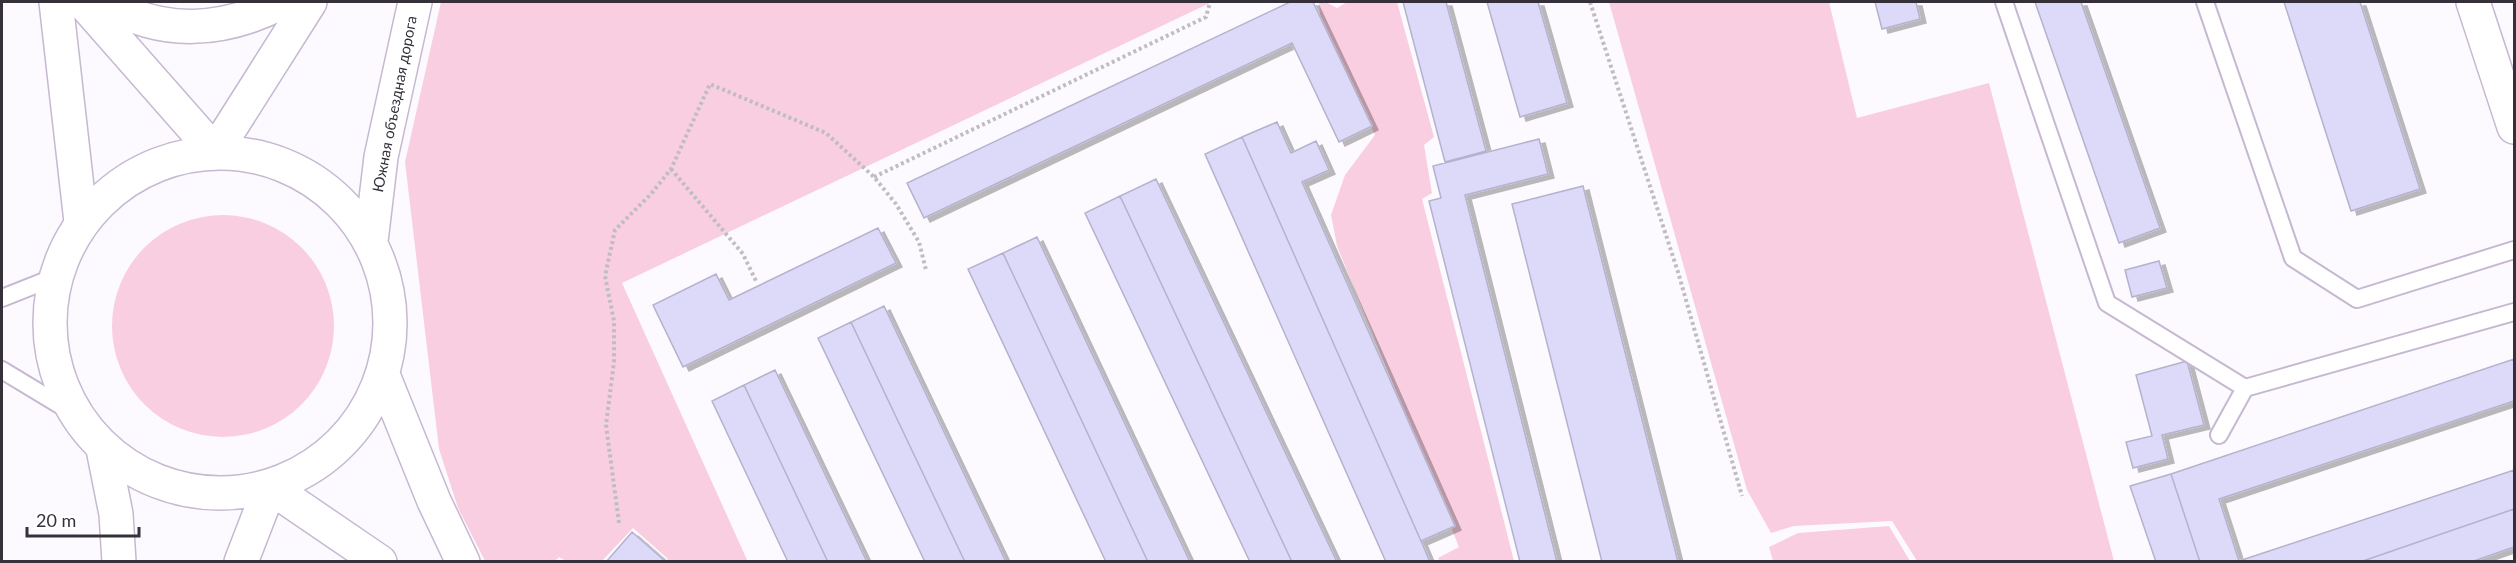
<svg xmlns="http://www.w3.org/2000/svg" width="2516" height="563" font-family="Lato,sans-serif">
  <defs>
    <filter id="shadow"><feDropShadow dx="6" dy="4" stdDeviation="0" flood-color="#0004"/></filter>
  </defs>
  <rect width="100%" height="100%" fill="#fdfaff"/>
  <!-- green -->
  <path fill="#f9cee0" d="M441,2H1212L622,283L748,562L666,561L668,559L633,528L602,561H566L559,557L555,561H485L458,508L439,449L405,162Z
    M1319,2H1326L1337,8L1347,2H1397L1434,137L1424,145L1432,193L1422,199L1514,561L1440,562L1438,558L1459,547L1337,246L1331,215L1345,175L1375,135L1320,15Z
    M1609,2H1829L1857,118L1989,83L2114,561H1917L1892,521L1794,526L1771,533L1747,490Z
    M112 326a111 111 0 1 1 222 0a111 111 0 1 1-222 0Z
    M1889,526L1910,561H1773L1769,547L1798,533Z"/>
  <!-- building -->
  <path fill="#ddd9f9" stroke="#b4b2cd" stroke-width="1.5" filter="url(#shadow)" d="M1290,2H1313L1372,126L1339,142L1292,43L924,218L907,183Z
    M1403,2H1446L1486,151L1445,162Z
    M1487,2H1538L1567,103L1520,117Z
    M1875,2H1916L1920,19L1882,29Z
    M2035,2H2081L2160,228L2119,243Z
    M2284,2H2360L2420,189L2351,211Z
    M1277,122L1291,153L1316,141L1329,170L1302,182L1455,526L1421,541L1242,137Z
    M1242,137L1421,541L1430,562H1386L1205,154Z
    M1539,139L1548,174L1465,195L1557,562H1520L1429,201L1441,198L1433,166Z
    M1156,179L1337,562H1292L1120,196Z
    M1583,186L1678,562H1602L1512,204Z
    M1120,196L1292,562H1250L1085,213Z
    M878,228L896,263L683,367L653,305L716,274L729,300Z
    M1037,237L1190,562H1148L1003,253Z
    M1003,253L1148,562H1106L968,269Z
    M2159,261L2167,288L2132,297L2125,270Z
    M884,306L1006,562H965L851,322Z
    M851,322L965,562H925L818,338Z
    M2514,359V401L2219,499L2239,561L2514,470V509L2360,562H2200L2171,474Z
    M2187,361L2204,425L2162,435L2168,459L2133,468L2126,442L2152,436L2136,375Z
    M775,370L867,562H828L744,385Z
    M744,385L828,562H788L712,401Z
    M2171,474L2200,562H2156L2130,486Z
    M2514,509V547L2471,562H2360Z
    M632,532L664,560L662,562H606Z"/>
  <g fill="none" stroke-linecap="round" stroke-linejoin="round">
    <!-- lane casing -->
    <g stroke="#c6b8d1" stroke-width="20">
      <path id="lane" d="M2004,2L2107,303L2245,388L2514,312
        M2205,2L2293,258L2357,299L2514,250
        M2,298L55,277
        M2,370L73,413
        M2219,435L2245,388"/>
    </g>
    <!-- secondary casing -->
    <g stroke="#c6b8d1" stroke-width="36">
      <path id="secondary" d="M56,2L81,222
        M83,2L215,152
        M106,2C162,37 225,32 282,2
        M2473,2L2514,127"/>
    </g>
    <!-- primary casing -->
    <g stroke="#c6b8d1" stroke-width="36">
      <path id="primary" d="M215,152L310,2
        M50 323a170 170 0 1 1 340 0a170 170 0 1 1-340 0Z
        M371,241L381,157L415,2
        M383,375L434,501L463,562
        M103,449L116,514L119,562
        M241,562L270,487L380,562"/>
    </g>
    <!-- path -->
    <path stroke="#c0bcc3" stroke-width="4" stroke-dasharray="3 3" stroke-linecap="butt" d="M1590,2L1678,272L1742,496
      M671,169L743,254L756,281
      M874,177L1206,17L1210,2
      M619,523L606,425L614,362V321L605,276L615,230L651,194L671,169L710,84L826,133L874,177L896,204L919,242L926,270"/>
    <!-- lane -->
    <use href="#lane" stroke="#fff" stroke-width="16"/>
    <!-- secondary -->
    <use href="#secondary" stroke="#fff" stroke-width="33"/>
    <!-- primary -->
    <use href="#primary" stroke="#fff" stroke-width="33"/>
  </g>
  <g text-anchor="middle" stroke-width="4.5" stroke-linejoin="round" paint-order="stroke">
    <!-- street labels -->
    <g font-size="15" fill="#35303a" stroke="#fff">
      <text transform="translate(395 104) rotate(-79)" y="5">Южная объездная дорога</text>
    </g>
  </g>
  <!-- border -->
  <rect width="2516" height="563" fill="none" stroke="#35303a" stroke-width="6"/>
  <!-- scale -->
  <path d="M27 527v9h112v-9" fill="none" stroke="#35303a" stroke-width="3"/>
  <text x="36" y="527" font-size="18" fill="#35303a" stroke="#ffffff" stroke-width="4.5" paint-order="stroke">20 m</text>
</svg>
